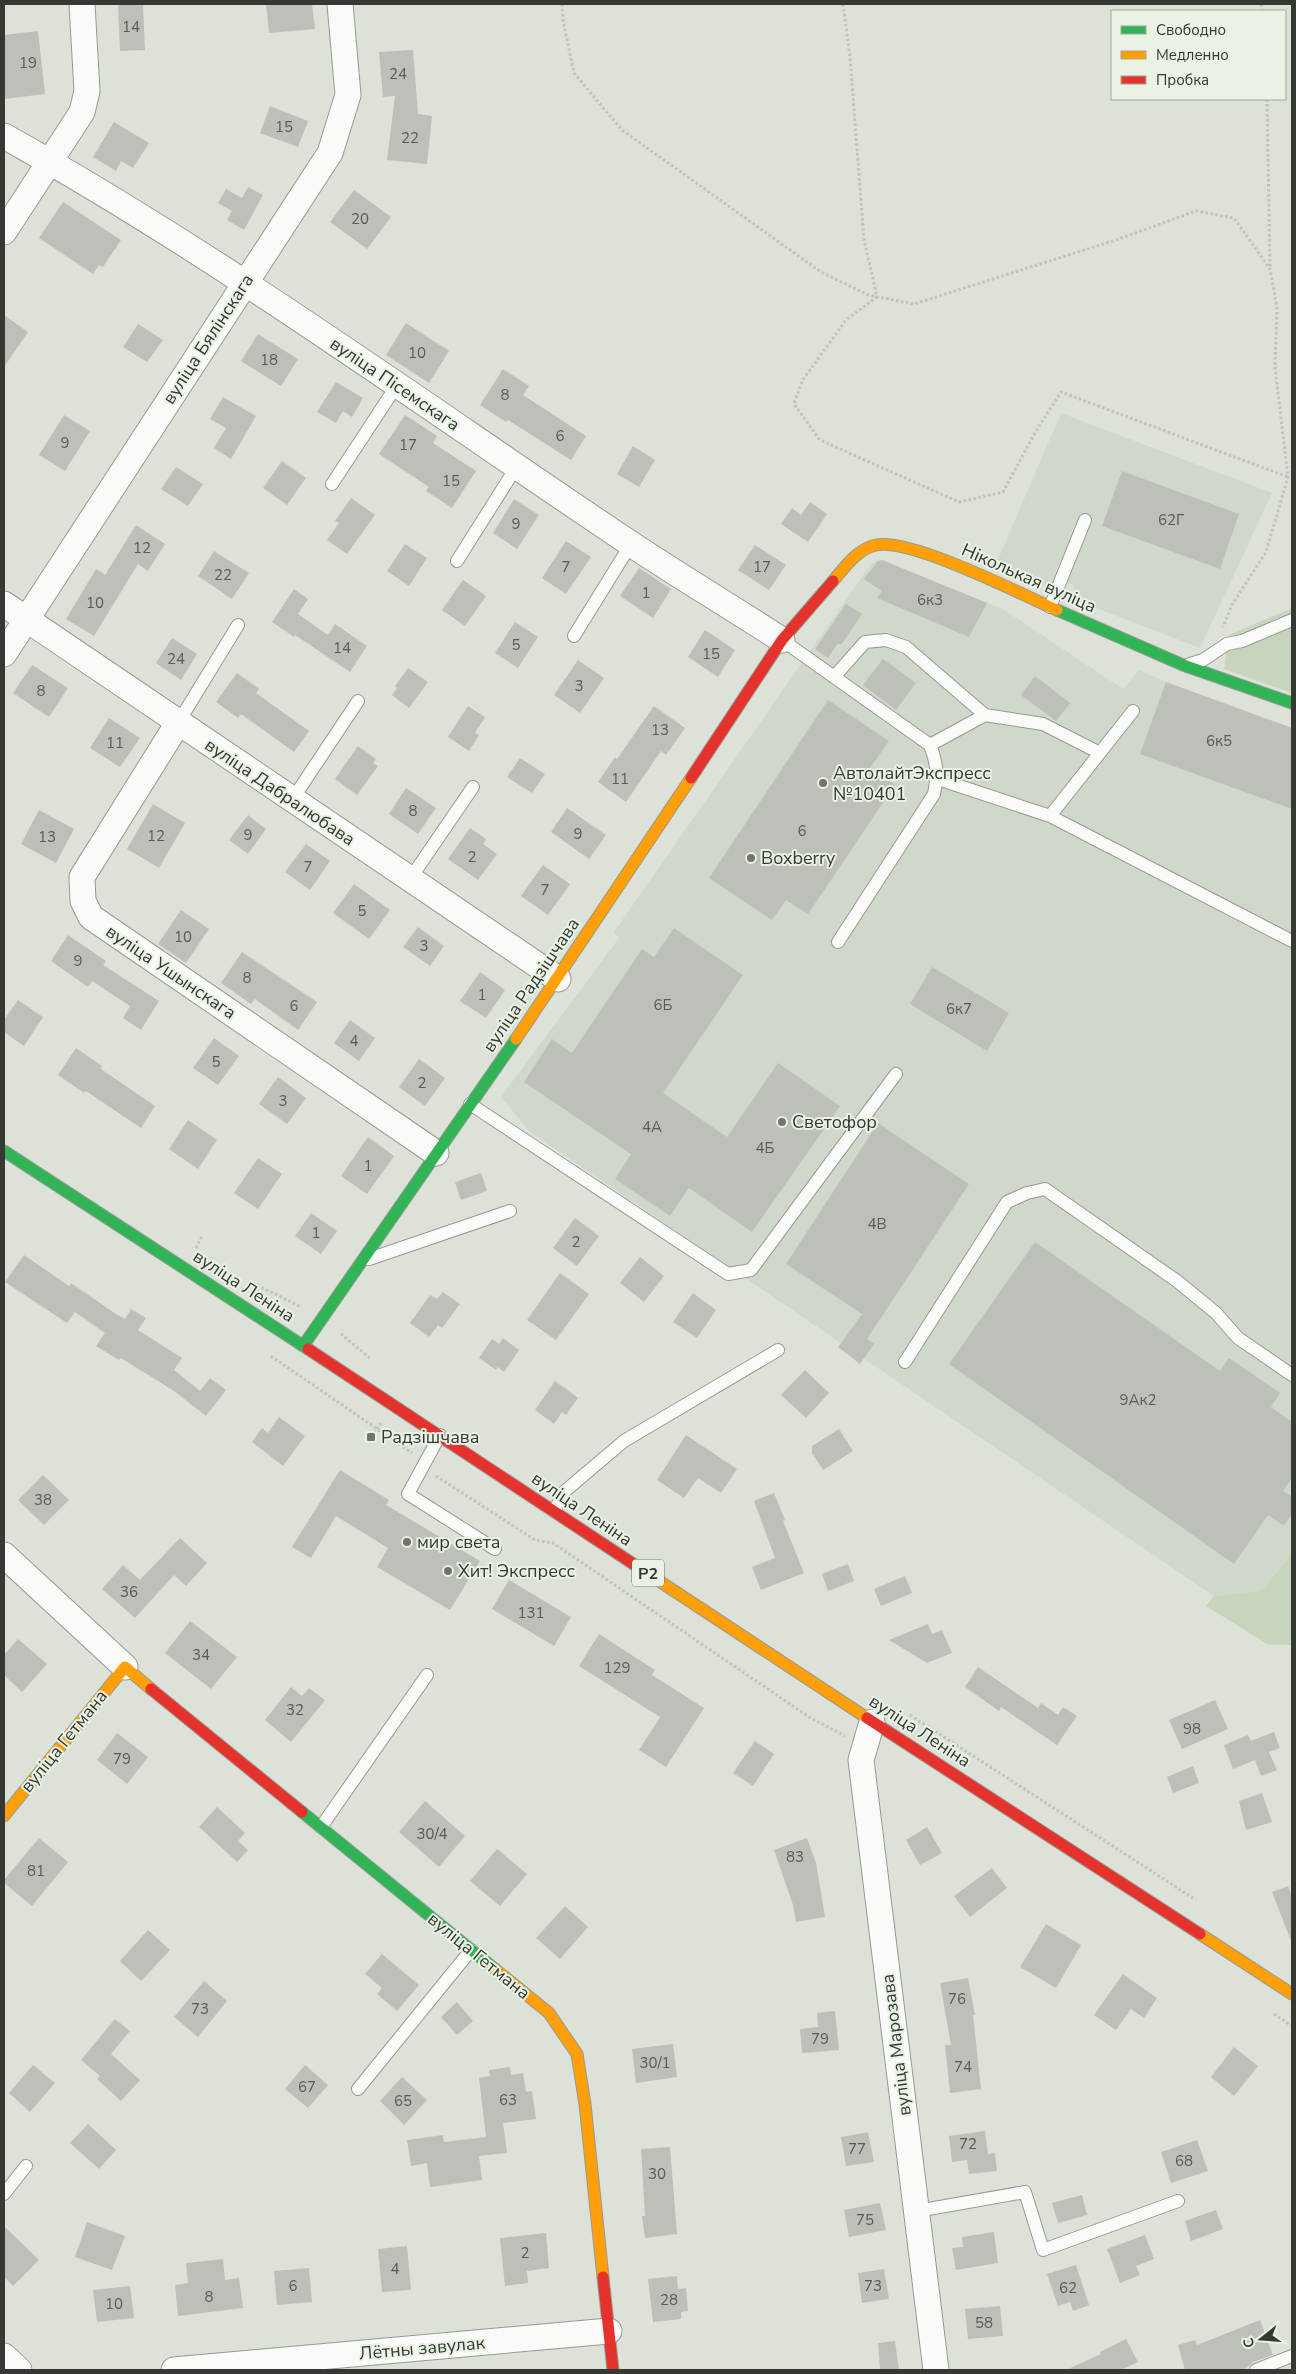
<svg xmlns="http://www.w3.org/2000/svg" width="1296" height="2374" font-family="'Nunito Sans',sans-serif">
  <rect width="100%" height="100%" fill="#dde2d8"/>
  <!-- built -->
  <path fill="#cfd8c9" d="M1061,413L1272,493L1200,648L1078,601L1073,585L1056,579L1048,587L996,564Z
    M879,559L1003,609L1123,689L1139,670L1166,682L1292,728V1554L1261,1591L1214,1596L530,1132L501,1097L619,938L614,932L871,564Z"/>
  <!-- green -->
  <path fill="#c7d5bc" d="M1292,608V693L1224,669L1229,635Z
    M1292,1554V1645H1269L1206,1606L1214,1596L1261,1591Z"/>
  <!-- building -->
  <path fill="#bcc0b9" d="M143,4L145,50L120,51L118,5Z
    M266,4H312L315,29L269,33Z
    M38,31L45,94L4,99V35Z
    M413,50L418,114L432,116L427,164L387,160L395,96L383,97L379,52Z
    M270,106L308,121L298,147L260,133Z
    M114,122L149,143L133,168L121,161L116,171L93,157Z
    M248,187L263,195L244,230L227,220L232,211L218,203L226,189L242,198Z
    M354,190L391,217L367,249L330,222Z
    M63,202L121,240L103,267L99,265L93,274L39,238Z
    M4,315L28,332L4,367Z
    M406,323L449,351L429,383L386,355Z
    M138,324L163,340L147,362L123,347Z
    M258,334L298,359L281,386L241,361Z
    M503,369L529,386L523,395L586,436L571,460L508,420L506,422L480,405Z
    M336,382L363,398L352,417L343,411L336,423L317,412Z
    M223,397L256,416L231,459L214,448L226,428L210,419Z
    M64,415L90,431L65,471L39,455Z
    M405,415L437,436L433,443L476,471L452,508L426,491L429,487L379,454Z
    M633,446L655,460L639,487L617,474Z
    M282,461L306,478L287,505L263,488Z
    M176,467L203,484L188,506L161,489Z
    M1122,471L1239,514L1220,569L1102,526Z
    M351,498L375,515L347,554L327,540L339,523L335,521Z
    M514,499L539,515L517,549L493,533Z
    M810,502L827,514L808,542L781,524L792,508L801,515Z
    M136,525L165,544L148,571L138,564L94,636L66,619L96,569L105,575Z
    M566,541L591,557L566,594L542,578Z
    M405,544L427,558L409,586L387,571Z
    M755,545L786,565L769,590L738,570Z
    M214,551L249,573L232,599L198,576Z
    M882,560L987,603L969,637L877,598L882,591L864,579L877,562Z
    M639,568L671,589L653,618L620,596Z
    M463,580L486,596L465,626L442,610Z
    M294,589L308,599L298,614L328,635L335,624L367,646L350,672L295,635L294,637L272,622Z
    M846,604L862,614L841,645L838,643L828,658L815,649Z
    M515,622L538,637L518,668L495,653Z
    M705,630L735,650L718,677L688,657Z
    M172,638L197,654L181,680L156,663Z
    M883,659L916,683L896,710L863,685Z
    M578,660L604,678L580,713L554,695Z
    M32,665L68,688L49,717L13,693Z
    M408,668L428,682L409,708L392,695L397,688L395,686Z
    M237,673L259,689L256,693L309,731L294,752L241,714L238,718L216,702Z
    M1035,676L1070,703L1056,721L1021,695Z
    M1166,682L1292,728V809L1140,754Z
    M828,700L889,741L870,768L895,785L808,914L786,900L772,920L709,878Z
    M468,706L485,717L475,733L479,735L469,751L448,737Z
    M654,706L685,728L666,755L661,751L626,802L598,782L615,757L617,759Z
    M109,718L140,738L120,767L90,748Z
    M358,746L376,759L373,763L378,766L357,795L335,779Z
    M520,758L545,774L532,793L507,777Z
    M406,788L436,808L418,834L389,814Z
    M153,804L185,823L159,868L127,849Z
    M567,808L606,835L589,859L551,832Z
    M39,810L74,829L56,863L21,844Z
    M248,815L266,829L248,854L229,840Z
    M470,828L486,839L483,844L497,854L478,880L448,859Z
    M306,844L330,861L310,890L285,872Z
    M543,865L570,884L548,915L521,896Z
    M354,884L390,910L369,939L333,913Z
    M181,910L209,929L186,963L158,944Z
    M418,927L444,946L430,966L403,947Z
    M674,928L743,975L663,1093L727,1137L778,1063L840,1106L752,1232L689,1188L670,1216L615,1179L631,1154L524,1082L552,1039L572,1053L642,949L654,957Z
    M68,935L106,961L103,965L159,1001L141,1030L123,1018L130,1006L92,981L88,987L51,961Z
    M242,952L317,1002L298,1030L255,999L251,1004L221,983Z
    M932,967L1009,1013L987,1051L910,1004Z
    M480,972L505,990L486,1018L460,1001Z
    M18,1000L43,1017L24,1046L4,1032V1020Z
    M350,1020L375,1038L359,1061L334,1043Z
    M214,1038L239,1056L218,1085L193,1068Z
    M76,1048L102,1066L101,1069L155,1106L141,1128L86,1091L84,1093L58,1075Z
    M419,1059L445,1078L425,1106L399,1087Z
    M278,1077L306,1098L287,1124L259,1104Z
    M188,1120L217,1140L198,1169L169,1149Z
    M878,1123L969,1184L867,1339L874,1344L860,1364L838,1347L862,1314L786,1264Z
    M368,1137L394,1156L367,1194L341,1176Z
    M258,1158L282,1174L258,1209L234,1193Z
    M481,1173L487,1191L461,1200L455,1182Z
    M311,1213L337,1231L321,1254L295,1236Z
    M575,1218L599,1236L577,1266L553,1248Z
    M1035,1242L1220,1371L1229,1358L1280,1393L1271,1407L1292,1422V1478L1283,1491L1292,1497V1514L1284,1526L1268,1515L1234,1564L949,1364Z
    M24,1255L69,1286L71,1283L116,1314L125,1319L131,1309L146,1318L138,1330L182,1358L174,1370L200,1391L210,1378L226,1390L206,1416L174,1391L121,1358L119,1360L96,1346L105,1333L75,1312L67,1323L5,1282Z
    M640,1257L664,1276L644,1302L620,1283Z
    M560,1273L589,1294L556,1340L527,1320Z
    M443,1292L460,1304L442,1328L438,1325L429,1337L410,1323L430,1295L437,1299Z
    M693,1293L716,1310L697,1338L673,1322Z
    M503,1338L519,1350L504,1372L498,1367L496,1370L479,1358L492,1339L499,1344Z
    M805,1370L829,1393L806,1418L781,1395Z
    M555,1381L578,1398L566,1415L562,1412L554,1424L535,1410Z
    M279,1417L305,1436L283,1466L252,1442L262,1428L268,1433Z
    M839,1429L853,1451L823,1470L812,1453V1446Z
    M686,1435L737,1469L721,1493L698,1478L684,1498L657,1480Z
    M340,1470L389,1500L386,1505L480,1561L450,1610L377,1567L388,1548L336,1516L311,1558L292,1547Z
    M43,1475L69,1500L44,1525L18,1500Z
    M774,1493L785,1520L783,1521L804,1573L761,1590L752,1567L775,1558L754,1501Z
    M180,1538L207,1563L186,1586L174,1575L135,1618L102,1589L123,1565L140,1580Z
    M848,1564L854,1581L828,1591L822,1574Z
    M905,1576L912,1593L881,1606L874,1589Z
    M509,1580L571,1617L554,1646L492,1609Z
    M190,1621L237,1657L211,1689L165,1653Z
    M928,1624L932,1634L942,1630L952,1653L927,1663L889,1640Z
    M599,1634L655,1670L652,1675L704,1708L666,1767L639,1750L660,1717L579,1666Z
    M18,1639L47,1664L22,1692L4,1675V1655Z
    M978,1667L1038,1708L1041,1703L1058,1715L1063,1707L1077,1716L1057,1745L1001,1707L999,1711L965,1687Z
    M291,1687L302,1696L309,1688L325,1700L291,1742L265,1720Z
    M1215,1700L1228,1729L1182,1749L1169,1720Z
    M1274,1732L1280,1748L1269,1752L1277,1770L1261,1776L1255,1760L1233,1769L1224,1745L1248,1735L1251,1741Z
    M117,1733L148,1757L127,1784L97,1760Z
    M755,1741L774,1754L753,1786L733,1773Z
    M1193,1766L1199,1783L1173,1793L1167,1777Z
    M1262,1793L1272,1822L1246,1830L1239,1801Z
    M425,1801L465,1836L439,1867L399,1832Z
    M217,1807L245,1833L238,1841L248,1850L237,1862L199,1827Z
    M927,1827L942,1853L920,1865L906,1840Z
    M39,1838L68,1862L32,1906L4,1883V1880Z
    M807,1838L816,1863L825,1917L796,1922L793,1905L774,1850Z
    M497,1849L527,1874L500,1906L470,1881Z
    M992,1868L1007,1888L970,1917L954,1896Z
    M1288,1886L1292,1897L1291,1941L1272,1892Z
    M565,1906L588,1927L560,1959L536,1938Z
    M1046,1924L1081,1945L1056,1988L1020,1967Z
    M148,1930L170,1950L141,1981L120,1961Z
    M382,1954L419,1985L397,2011L377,1994L382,1988L365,1974Z
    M1123,1974L1157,1998L1144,2018L1131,2009L1116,2030L1094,2015Z
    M968,1978L975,2015H973L981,2089L950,2093L945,2045H951L940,1983Z
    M204,1981L227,2001L198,2037L174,2017Z
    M457,2002L473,2021L457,2035L441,2017Z
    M835,2011L839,2050L802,2053L800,2029L818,2027L817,2013Z
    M115,2019L130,2031L111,2054L140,2080L121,2101L97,2079L100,2076L81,2060Z
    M673,2044L677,2077L636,2083L632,2049Z
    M1234,2047L1258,2066L1234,2096L1211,2077Z
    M33,2065L55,2083L30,2112L9,2093Z
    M305,2065L328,2085L308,2108L285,2089Z
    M510,2067L511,2075L523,2073L526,2092L532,2091L536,2119L503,2123L507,2153L479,2156L482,2180L430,2187L427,2163L411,2166L407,2140L443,2135L444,2142L486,2137L479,2078L490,2076L489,2070Z
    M402,2077L427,2100L404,2125L380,2101Z
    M88,2124L116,2150L99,2169L70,2143Z
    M985,2131L988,2154L995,2153L997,2171L969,2174L967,2160L952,2162L949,2136Z
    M868,2132L874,2162L846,2166L841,2137Z
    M1197,2140L1208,2171L1171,2183L1161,2152Z
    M670,2147L677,2234L645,2238L642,2216H645L641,2149Z
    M1082,2195L1087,2215L1058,2223L1052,2203Z
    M880,2203L886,2230L849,2237L844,2210Z
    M1216,2210L1223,2229L1191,2241L1185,2221Z
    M87,2222L125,2236L112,2270L75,2257Z
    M4,2226L39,2260L13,2286L4,2277Z
    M994,2232L998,2263L956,2270L952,2248L963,2247L962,2237Z
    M546,2233L549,2268L527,2271L528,2283L505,2286L500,2238Z
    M1145,2235L1154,2259L1136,2266L1140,2275L1120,2283L1107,2249Z
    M407,2246L411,2290L382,2292L378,2249Z
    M223,2259L225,2280L239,2278L243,2308L178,2316L175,2285L188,2283L186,2263Z
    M1076,2265L1089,2305L1073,2311L1070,2302L1058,2306L1047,2274Z
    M309,2268L312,2302L277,2305L274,2271Z
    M884,2269L889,2299L862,2303L858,2273Z
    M677,2276L678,2289L686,2288L688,2311L681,2312V2319L653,2322L648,2279Z
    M130,2286L134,2318L97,2322L93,2290Z
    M1000,2306L1003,2336L968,2339L965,2309Z
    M1260,2320L1273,2355L1253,2362L1244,2370H1185L1178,2345L1195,2340L1197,2345Z
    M1126,2339L1138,2362L1121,2370H1066L1101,2354L1100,2352Z
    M895,2341L899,2370H880L878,2343Z"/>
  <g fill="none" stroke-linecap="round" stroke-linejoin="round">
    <!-- lane casing -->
    <g stroke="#969a93" stroke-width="14">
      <path id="lane" d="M332,484L397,385
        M457,561L517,466
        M1050,607L1085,520
        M574,636L631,544
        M782,640L930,745C937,763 938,775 934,794L838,942
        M1190,664L1203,660L1227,644L1242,641L1292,620
        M834,677L865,642L886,640L906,647L985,715
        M178,723L238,625
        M930,745L985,715L1043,724L1100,753
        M938,779L1050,816L1292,941
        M292,800L358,701
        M1050,816L1133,711
        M410,879L473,787
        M470,1104L728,1274L751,1270L896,1074
        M369,1259L510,1211
        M905,1362L1007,1202L1027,1193L1045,1189L1177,1281L1216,1313L1238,1338L1292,1375
        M440,1435L408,1494L495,1549
        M554,1511L565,1491L624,1441L778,1350
        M321,1827L427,1675
        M358,2089L471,1950
        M4,2194L26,2166
        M917,2211L1025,2192L1043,2250L1178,2201
        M1256,2370L1292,2356"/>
    </g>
    <!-- street casing -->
    <g stroke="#969a93" stroke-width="27">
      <path id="street" d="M4,136C221,257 422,404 628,542C679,576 731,607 782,640
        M4,232L82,112L87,91L82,4
        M4,604L558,979
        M4,654L330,153L348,95L340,4
        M178,723L82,877L83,901L91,917L436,1153
        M4,1555L125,1667
        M872,1722L861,1760L936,2370
        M4,2356L19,2370
        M174,2370L609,2331"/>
    </g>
    <!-- fast casing -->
    <g stroke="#969a93" stroke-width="13">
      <path id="fast" d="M1057,610L1183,665L1292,703
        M4,1151L308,1349
        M303,1346L516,1039
        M302,1812L496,1970"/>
    </g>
    <!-- slow casing -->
    <g stroke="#969a93" stroke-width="13">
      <path id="slow" d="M833,581C845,567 857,549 876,545C912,538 1020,594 1057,610
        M516,1039L691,778
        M644,1571L867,1718
        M4,1816L125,1667L151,1689
        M1200,1934L1292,1994
        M496,1970L549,2013L577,2054L585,2104L603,2277"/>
    </g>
    <!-- jam casing -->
    <g stroke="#969a93" stroke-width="13">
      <path id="jam" d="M691,778L782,640L833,581
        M308,1349L644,1571
        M151,1689L302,1812
        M867,1718L1200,1934
        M603,2277L613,2370"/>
    </g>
    <!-- path -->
    <path stroke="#c0c2be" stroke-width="3" stroke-dasharray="2.5 2.5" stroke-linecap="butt" d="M562,4L563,20L574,73L622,130L821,272L868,295L914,304L1119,239L1196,211L1234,218L1270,269L1277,307L1275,367L1288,477L1266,552L1232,605L1223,627
      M843,4L850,57L864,240L877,297L846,320L802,381L794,404L820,440L959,502L1003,492L1036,431L1061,392L1288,477
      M1261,4L1262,11
      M1267,99L1270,268
      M196,1248L202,1236
      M257,1285L301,1307
      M341,1334L371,1359
      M271,1356L412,1453
      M371,1437L381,1423
      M436,1476L535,1540L553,1543L809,1717L845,1736
      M910,1715L1196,1900
      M1274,2014L1292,2026"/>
    <!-- lane -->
    <use href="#lane" stroke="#fafbf9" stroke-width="12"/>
    <!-- street -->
    <use href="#street" stroke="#fafbf9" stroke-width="25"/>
    <!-- fast -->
    <use href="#fast" stroke="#30b455" stroke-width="11"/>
    <!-- slow -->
    <use href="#slow" stroke="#ff9f0a" stroke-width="11"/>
    <!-- jam -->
    <use href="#jam" stroke="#e5322d" stroke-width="11"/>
  </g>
  <!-- markers -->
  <g fill="#70746d" stroke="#e9f2e3" stroke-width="2">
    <circle cx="823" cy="783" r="5"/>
    <circle cx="751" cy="858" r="5"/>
    <circle cx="782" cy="1122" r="5"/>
    <rect x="366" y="1432" width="10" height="10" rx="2.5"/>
    <circle cx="407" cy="1542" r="5"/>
    <circle cx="448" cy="1571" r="5"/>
  </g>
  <g text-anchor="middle" stroke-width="4" stroke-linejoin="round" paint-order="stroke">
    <!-- number labels -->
    <g font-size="15" fill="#575b54">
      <text x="131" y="32">14</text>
      <text x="28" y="68">19</text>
      <text x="398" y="79">24</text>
      <text x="284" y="132">15</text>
      <text x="410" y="143">22</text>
      <text x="360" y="224">20</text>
      <text x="417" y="358">10</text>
      <text x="269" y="365">18</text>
      <text x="505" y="400">8</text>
      <text x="560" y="441">6</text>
      <text x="65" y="448">9</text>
      <text x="408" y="450">17</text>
      <text x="451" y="486">15</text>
      <text x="1171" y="525">62Г</text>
      <text x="516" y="529">9</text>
      <text x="142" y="553">12</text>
      <text x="566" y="572">7</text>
      <text x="762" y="572">17</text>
      <text x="223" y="580">22</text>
      <text x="646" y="598">1</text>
      <text x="930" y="605">6к3</text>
      <text x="95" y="608">10</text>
      <text x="516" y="650">5</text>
      <text x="342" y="653">14</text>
      <text x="711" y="659">15</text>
      <text x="176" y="664">24</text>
      <text x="579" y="691">3</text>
      <text x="41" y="696">8</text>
      <text x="660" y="735">13</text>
      <text x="1219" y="746">6к5</text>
      <text x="115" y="748">11</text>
      <text x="620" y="784">11</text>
      <text x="413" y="816">8</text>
      <text x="802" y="836">6</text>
      <text x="578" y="839">9</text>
      <text x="248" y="840">9</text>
      <text x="156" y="841">12</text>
      <text x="47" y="842">13</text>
      <text x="472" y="862">2</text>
      <text x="308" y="872">7</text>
      <text x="545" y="895">7</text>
      <text x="362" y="916">5</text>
      <text x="183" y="942">10</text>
      <text x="424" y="951">3</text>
      <text x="78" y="966">9</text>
      <text x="247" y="983">8</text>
      <text x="482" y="1000">1</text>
      <text x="663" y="1010">6Б</text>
      <text x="294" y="1011">6</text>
      <text x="959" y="1014">6к7</text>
      <text x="354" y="1046">4</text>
      <text x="216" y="1067">5</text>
      <text x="422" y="1088">2</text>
      <text x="283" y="1106">3</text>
      <text x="652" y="1132">4А</text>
      <text x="765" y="1153">4Б</text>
      <text x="368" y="1171">1</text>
      <text x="877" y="1229">4В</text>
      <text x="316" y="1238">1</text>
      <text x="576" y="1247">2</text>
      <text x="1138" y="1405">9Ак2</text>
      <text x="43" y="1505">38</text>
      <text x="129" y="1597">36</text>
      <text x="531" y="1618">131</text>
      <text x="201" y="1660">34</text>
      <text x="617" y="1673">129</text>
      <text x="295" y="1715">32</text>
      <text x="1192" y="1734">98</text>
      <text x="122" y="1764">79</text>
      <text x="432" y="1839">30/4</text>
      <text x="795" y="1862">83</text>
      <text x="36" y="1876">81</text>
      <text x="957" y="2004">76</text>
      <text x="200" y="2014">73</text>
      <text x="820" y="2044">79</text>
      <text x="655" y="2068">30/1</text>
      <text x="963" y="2072">74</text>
      <text x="307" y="2092">67</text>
      <text x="508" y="2105">63</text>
      <text x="403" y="2106">65</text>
      <text x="968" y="2149">72</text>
      <text x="857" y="2154">77</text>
      <text x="1184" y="2166">68</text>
      <text x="657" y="2179">30</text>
      <text x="865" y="2225">75</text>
      <text x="525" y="2258">2</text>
      <text x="395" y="2274">4</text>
      <text x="293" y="2291">6</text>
      <text x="873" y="2291">73</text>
      <text x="1068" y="2293">62</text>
      <text x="209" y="2302">8</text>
      <text x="669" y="2305">28</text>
      <text x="114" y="2309">10</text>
      <text x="984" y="2328">58</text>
    </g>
    <!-- shield labels -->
    <rect fill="#e9f2e3" stroke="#6b7068" stroke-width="1" x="632" y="1559.5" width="32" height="27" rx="4"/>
    <g font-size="16" font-weight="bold" fill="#353933">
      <text x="648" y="1579">Р2</text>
    </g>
    <!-- street labels -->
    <g font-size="18" fill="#353933" stroke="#e9f2e3">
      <text transform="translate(208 339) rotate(-57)" y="6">вуліца Бялінскага</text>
      <text transform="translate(395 384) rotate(34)" y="6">вуліца Пісемскага</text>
      <text transform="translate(1029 578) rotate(24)" y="6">Ніколькая вуліца</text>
      <text transform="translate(280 792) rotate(34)" y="6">вуліца Дабралюбава</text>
      <text transform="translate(171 972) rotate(34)" y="6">вуліца Ушынскага</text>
      <text transform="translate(531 985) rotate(-56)" y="6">вуліца Радзішчава</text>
      <text transform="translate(244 1286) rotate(33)" y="6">вуліца Леніна</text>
      <text transform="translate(582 1509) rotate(34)" y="6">вуліца Леніна</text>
      <text transform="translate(920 1731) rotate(33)" y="6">вуліца Леніна</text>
      <text transform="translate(64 1741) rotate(-51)" y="6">вуліца Гетмана</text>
      <text transform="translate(479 1956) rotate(39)" y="6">вуліца Гетмана</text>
      <text transform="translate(896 2045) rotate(-97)" y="6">вуліца Марозава</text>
      <text transform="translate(422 2348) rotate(-5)" y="6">Лётны завулак</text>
    </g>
    <!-- poi labels -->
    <g font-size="18" fill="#353933" stroke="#e9f2e3" text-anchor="start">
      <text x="833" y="779">АвтолайтЭкспресс<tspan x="833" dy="21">№10401</tspan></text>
      <text x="761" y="864">Boxberry</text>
      <text x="792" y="1128">Светофор</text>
      <text x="381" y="1443">Радзішчава</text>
      <text x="417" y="1548">мир света</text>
      <text x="458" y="1577">Хит! Экспресс</text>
    </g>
  </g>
  <!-- border -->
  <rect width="1296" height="2374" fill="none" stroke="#353933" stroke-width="10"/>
  <!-- legend -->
  <rect x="1111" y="10" width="175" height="90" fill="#e9f2e3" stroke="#a1a89d"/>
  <rect x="1121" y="26" width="25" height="8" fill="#30b455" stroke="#a1a89d"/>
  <text x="1156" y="35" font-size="15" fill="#353933">Свободно</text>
  <rect x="1121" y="51" width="25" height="8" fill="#ff9f0a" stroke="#a1a89d"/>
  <text x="1156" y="60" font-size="15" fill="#353933">Медленно</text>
  <rect x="1121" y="76" width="25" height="8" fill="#e5322d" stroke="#a1a89d"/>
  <text x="1156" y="85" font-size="15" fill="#353933">Пробка</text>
  <!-- north arrow -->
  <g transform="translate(1261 2339) rotate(253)" stroke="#e9f2e3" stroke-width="4" paint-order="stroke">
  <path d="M0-4L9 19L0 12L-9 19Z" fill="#353933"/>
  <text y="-8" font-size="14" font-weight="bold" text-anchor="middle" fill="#353933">С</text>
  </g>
</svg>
